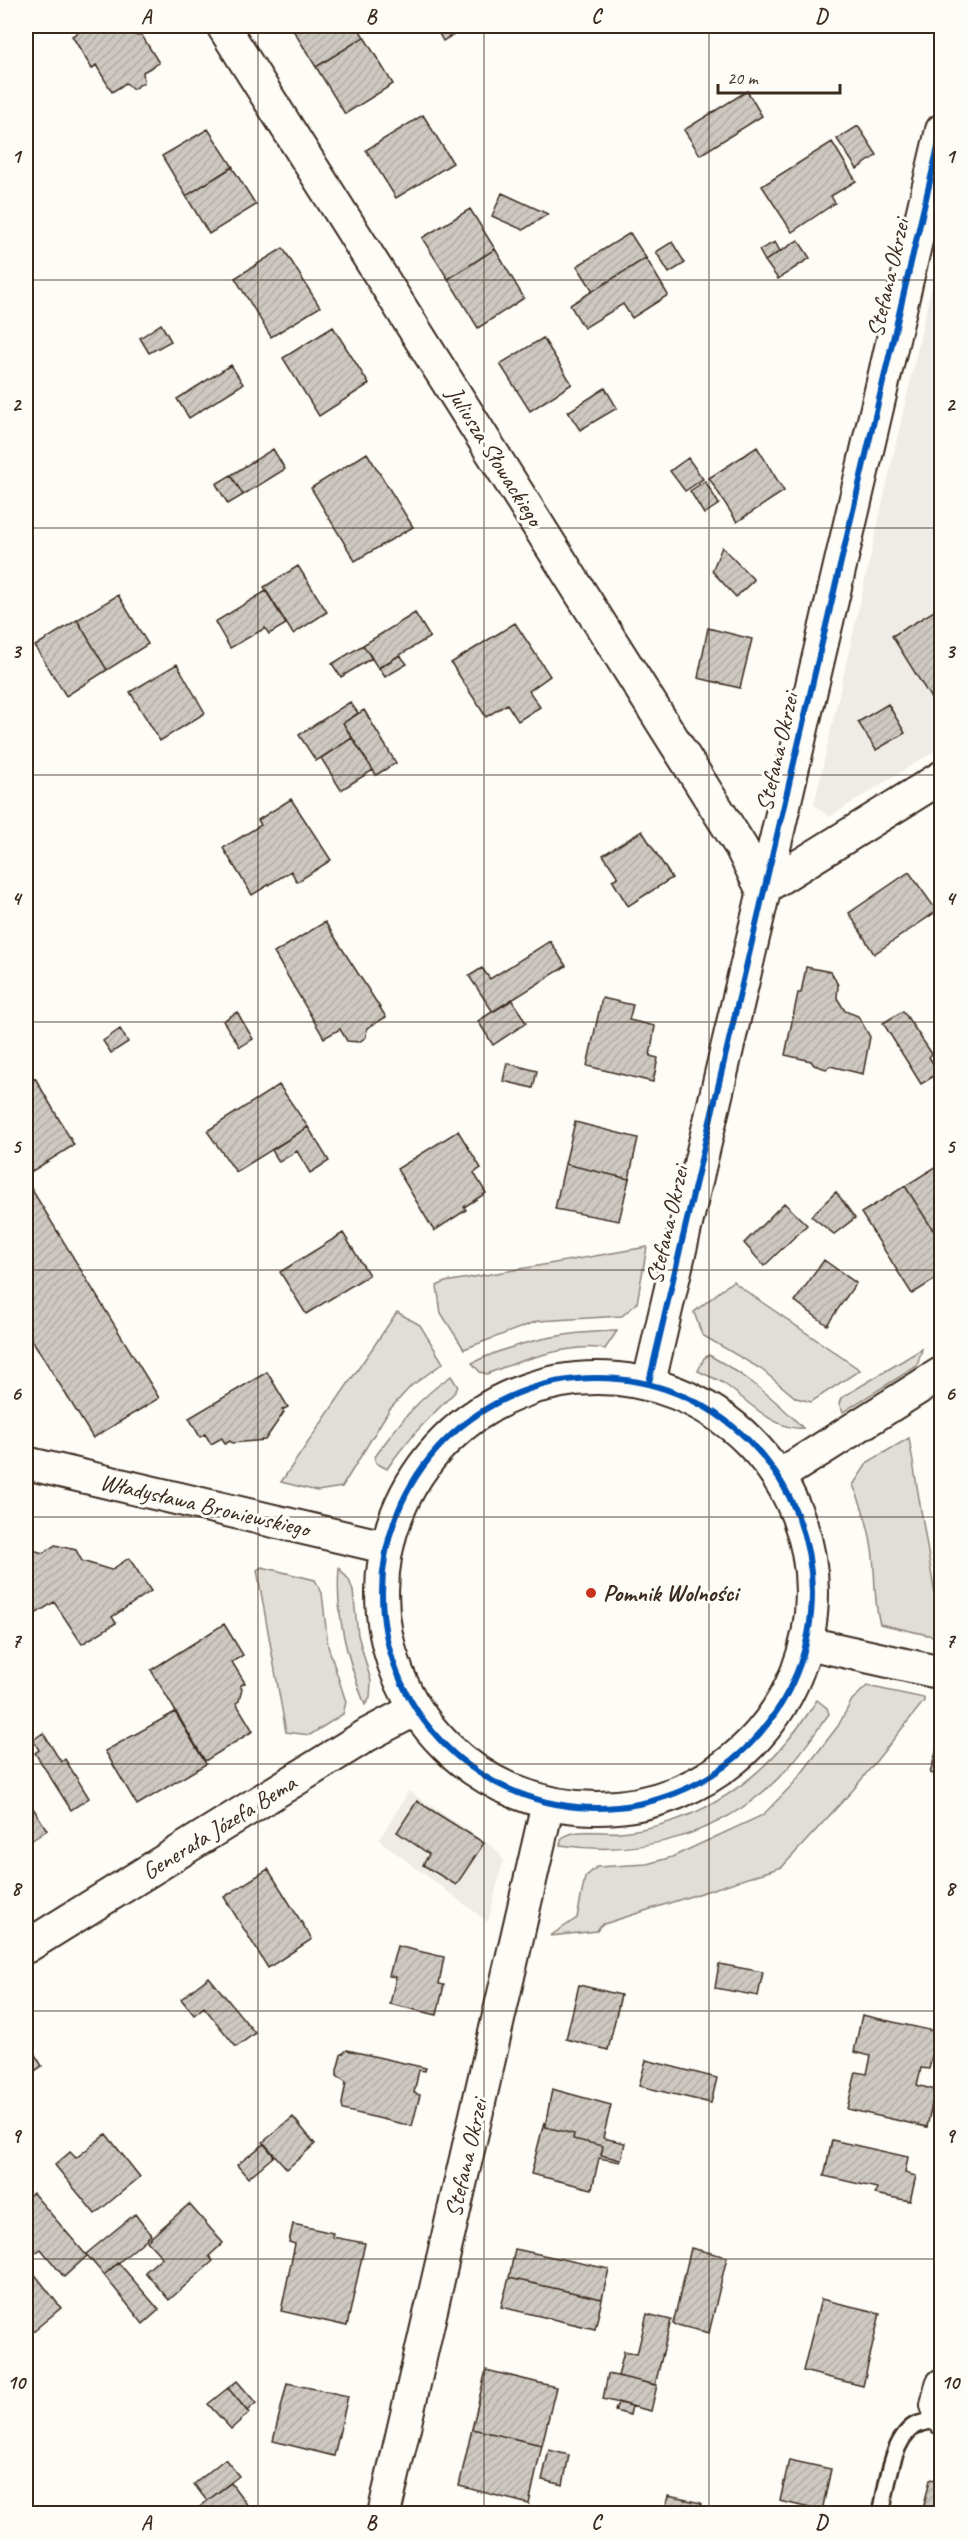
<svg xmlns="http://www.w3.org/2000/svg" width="967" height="2539" font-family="Caveat,sans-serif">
  <defs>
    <pattern id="building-hatch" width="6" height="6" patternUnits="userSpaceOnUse" patternTransform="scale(1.5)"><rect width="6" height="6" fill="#cdc8c2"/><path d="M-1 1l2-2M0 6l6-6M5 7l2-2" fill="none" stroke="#b1aca6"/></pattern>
  </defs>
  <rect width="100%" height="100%" fill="#fdfcf7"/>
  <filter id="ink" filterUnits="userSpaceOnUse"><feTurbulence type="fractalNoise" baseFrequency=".0167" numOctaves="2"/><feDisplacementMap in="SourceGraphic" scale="12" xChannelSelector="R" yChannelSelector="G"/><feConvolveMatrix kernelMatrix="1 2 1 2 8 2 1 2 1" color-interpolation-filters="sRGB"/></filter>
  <g filter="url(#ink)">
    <!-- built -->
    <path fill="#efece7" d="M941,245V747L829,817L814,805Z
      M409,1791L493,1847L500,1854L503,1861L488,1922L379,1840Z"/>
    <!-- grass -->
    <path fill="#e1ded7" stroke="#8e847a" stroke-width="1.5" d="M647,1247L637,1303L622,1316L538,1321L464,1349L441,1313L437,1286L445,1282Z
      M733,1281L743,1289L860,1370L811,1402L796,1398L761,1369L702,1335L694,1312Z
      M397,1312L420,1325L443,1363L411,1386L389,1410L342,1487L317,1491L281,1482Z
      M617,1331L605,1349C573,1342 517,1361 487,1374L480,1372L472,1363C519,1340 566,1332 617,1331Z
      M922,1349L917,1366L843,1412L839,1404L841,1398Z
      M709,1355C748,1377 772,1396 803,1428C774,1431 745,1398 723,1383C715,1378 706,1375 698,1371L704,1358Z
      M451,1376L458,1387L454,1393C430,1417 406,1440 387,1469L376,1463L375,1457C397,1425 419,1398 451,1376Z
      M909,1438L940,1625L941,1638L880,1624C873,1599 876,1574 872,1549C869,1526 862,1505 853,1485L868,1462Z
      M262,1567L315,1580L322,1593L328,1646L346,1702L343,1714L310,1735L286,1732L257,1570Z
      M339,1568L349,1580L353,1591L358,1635L371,1681L370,1698L365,1705C348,1660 335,1617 339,1568Z
      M867,1686L924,1698V1701L853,1790L782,1867L601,1925L597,1931L550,1936L577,1918L585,1877L597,1867L647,1864L672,1857L763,1815L794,1783L838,1726L852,1700Z
      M817,1700L827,1708L829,1714C815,1732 803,1752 787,1769C729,1833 644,1858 560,1845L562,1838C577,1827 604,1834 621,1832C709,1823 771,1773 817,1700Z"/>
    <!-- building -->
    <path fill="url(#building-hatch)" stroke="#3b2a1e" stroke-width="1.5" d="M79,26H133L131,27L137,36L141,34L159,63L143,72L144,82L133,89L126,83L112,92L96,65L92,69L72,36L82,30Z
      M300,26H357L364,37L316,67L293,30Z
      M440,26H456L459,31L443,41L436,28Z
      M364,37L393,84L345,114L316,67Z
      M747,91L762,116L700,155L684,130Z
      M423,115L453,163L396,198L366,150Z
      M858,126L877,155L857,169L837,139Z
      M208,129L233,167L186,196L162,156Z
      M832,142L856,181L831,196L835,203L792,232L762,186Z
      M232,167L256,205L209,234L186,196Z
      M502,193L548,214L523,230L492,216Z
      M470,209L495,249L448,279L422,238Z
      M630,233L646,258L593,291L577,266Z
      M798,240L810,258L778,279L765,261Z
      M672,242L685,263L669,273L656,252Z
      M775,242L780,251L765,261L759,250Z
      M283,248L320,307L271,337L235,278Z
      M495,249L524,298L478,328L448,279Z
      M646,258L668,295L632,318L623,304L584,328L570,305Z
      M161,324L171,341L149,353L140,338Z
      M333,327L369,384L319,416L283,358Z
      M543,338L572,384L530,411L500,364Z
      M231,365L243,384L189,418L177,399Z
      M605,388L617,408L580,430L568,412Z
      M757,447L784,491L737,522L709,478Z
      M273,449L285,469L243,495L231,475Z
      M367,453L413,527L355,561L311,488Z
      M688,458L703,479L685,491L670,471Z
      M231,475L243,495L228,504L216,484Z
      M705,481L719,504L704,514L690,491Z
      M722,547L754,580L736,597L712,571Z
      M298,566L327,612L293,634L264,587Z
      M266,591L286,624L269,634L265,628L230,648L215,622Z
      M118,595L148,644L107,670L77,620Z
      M936,610L942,619V716L892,636Z
      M415,613L430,637L378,668L363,645Z
      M77,620L107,670L66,696L35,646Z
      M515,623L550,676L529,691L540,707L518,721L507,704L486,717L451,663Z
      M708,628L752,639L740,688L698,678Z
      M363,645L372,658L341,677L332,664Z
      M400,655L407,664L385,677L379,668Z
      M177,664L205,713L160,741L130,692Z
      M350,702L358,713L343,723L352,738L316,761L299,735Z
      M888,704L905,733L876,750L858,722Z
      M364,710L396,763L376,775L343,723Z
      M352,738L373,770L341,790L321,758Z
      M291,799L331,860L297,882L291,871L252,895L223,848L261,825L258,820Z
      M642,831L672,878L628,906L612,880L618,877L603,855Z
      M909,872L937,911L874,954L849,913Z
      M325,922L386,1017L367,1028L366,1037L359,1042L347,1041L340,1029L324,1038L274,953Z
      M550,941L566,966L493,1012L469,976L482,968L490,979Z
      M806,967L831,972L838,985L837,998L845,1011L858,1016L870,1037L863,1074L830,1066L826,1069L814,1065L811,1061L785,1055L798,993H801Z
      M602,998L633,1005L629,1020L655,1026L650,1056L658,1058L653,1082L587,1066Z
      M512,999L526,1023L493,1045L478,1021Z
      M903,1011L932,1054L929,1057L939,1073L921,1084L883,1023Z
      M237,1012L253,1039L240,1047L223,1021Z
      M120,1029L128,1042L111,1053L103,1041Z
      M507,1063L537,1071L533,1088L503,1081Z
      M35,1078L74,1145L26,1175V1084Z
      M279,1085L308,1127L236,1172L207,1131Z
      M575,1122L638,1138L629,1179L565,1164Z
      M308,1127L329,1161L310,1173L297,1151L279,1162L272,1150Z
      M458,1131L481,1168L474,1173L486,1193L464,1207L466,1210L434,1231L397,1169Z
      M942,1163V1244L905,1186Z
      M565,1164L629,1179L619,1221L555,1209Z
      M26,1180L159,1398L93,1438L26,1330Z
      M905,1186L942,1244V1275L912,1294L861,1213Z
      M836,1192L855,1218L834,1234L811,1216Z
      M784,1203L807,1225L764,1266L744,1243Z
      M343,1233L369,1275L306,1314L280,1272Z
      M824,1260L856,1283L827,1325L795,1301Z
      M267,1372L288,1407L282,1410L284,1412L265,1440L232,1443L230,1441L225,1444L222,1438L211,1444L205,1434L200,1437L189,1418Z
      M55,1545L76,1550L82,1561L111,1570L129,1558L151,1591L112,1617L116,1623L82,1644L54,1602L26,1620V1548L43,1553Z
      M224,1624L243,1655L232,1662L245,1683L240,1686L242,1689L239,1701L236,1703L253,1731L205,1761L151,1670Z
      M175,1712L206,1764L137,1805L105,1751Z
      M942,1732V1776L930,1773Z
      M43,1733L61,1762L65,1759L89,1798L71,1810L35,1753L39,1750L33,1740Z
      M26,1797L47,1830L26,1844Z
      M417,1801L484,1843L456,1885L423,1865L429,1854L397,1832Z
      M268,1869L312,1939L268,1968L224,1897Z
      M397,1946L444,1957L439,1984L444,1985L437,2015L390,2004L396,1977L389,1976Z
      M719,1964L763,1972L758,1996L715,1988Z
      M209,1977L255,2033L236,2047L204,2007L194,2015L181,1999Z
      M579,1985L621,1995L608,2050L566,2039Z
      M862,2015L938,2032L929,2069L921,2068L917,2085L935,2090L927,2127L847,2109L856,2072L867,2074L871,2056L854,2052Z
      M26,2040L42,2066L26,2077Z
      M347,2050L426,2068L425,2071L419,2070L414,2093L420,2095L412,2126L343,2110L342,2104L346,2082L337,2076V2070L341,2055Z
      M646,2060L717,2078L711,2103L639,2086Z
      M552,2089L611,2105L603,2138L625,2143L621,2160L601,2155L603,2146L573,2139L574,2134L545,2127Z
      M293,2117L315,2144L287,2169L263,2142Z
      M544,2122L545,2127L574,2134L573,2139L603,2146L601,2155L621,2160L620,2162L599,2158L592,2189L531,2174Z
      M106,2134L140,2177L95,2214L55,2165L70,2152L76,2158Z
      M832,2140L908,2157L905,2173L916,2176L910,2201L875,2194L877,2188L824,2176Z
      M264,2144L274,2156L248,2178L237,2165Z
      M33,2193L87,2256L64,2277L41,2249L30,2257L26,2252V2198Z
      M189,2204L223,2243L209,2256L213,2261L169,2300L145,2272L162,2257L147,2241Z
      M135,2214L151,2235L104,2275L86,2254Z
      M293,2224L333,2233L332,2237L365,2243L347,2326L281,2311L295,2244L289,2242Z
      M691,2248L727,2257L709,2333L673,2324Z
      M515,2249L609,2269L602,2299L509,2278Z
      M118,2262L159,2310L143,2324L104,2275Z
      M26,2263L61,2308L26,2337Z
      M509,2278L602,2299L595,2329L501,2307Z
      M821,2299L880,2313L863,2386L803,2371Z
      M647,2314L671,2320L655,2385L618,2376L624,2351L637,2354Z
      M486,2370L556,2387L542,2445L472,2429Z
      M608,2374L657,2385L651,2411L603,2399Z
      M237,2381L256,2403L247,2411L228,2388Z
      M287,2383L348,2396L334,2456L273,2441Z
      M228,2388L249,2413L231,2429L208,2404Z
      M618,2402L632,2406L630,2415L615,2411Z
      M472,2429L542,2445L529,2504L459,2486Z
      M549,2450L569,2455L563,2485L542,2480Z
      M225,2459L239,2476L207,2501L194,2484Z
      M789,2460L831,2469L822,2511L780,2501Z
      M930,2479L942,2481V2514H922Z
      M231,2483L254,2514H191L207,2501Z
      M668,2496L701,2503L699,2514H664Z"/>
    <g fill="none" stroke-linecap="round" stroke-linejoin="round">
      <!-- service casing -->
      <g stroke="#3b2a1e" stroke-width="20">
        <path id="service" d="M881,2514C887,2488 891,2441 914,2426C921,2422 933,2421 942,2418"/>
      </g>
      <!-- minor casing -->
      <g stroke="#3b2a1e" stroke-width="36">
        <path id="minor" d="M223,26L741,847L762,889L942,777
          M382 1593a215 215 0 1 1 430 0a215 215 0 1 1-430 0Z
          M649,1382L942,130
          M26,1463L385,1547
          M779,1476L942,1373
          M807,1643L942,1673
          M26,1947L367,1735L414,1710
          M942,2385L937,2405L942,2418
          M384,2514L548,1803"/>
      </g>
      <!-- service -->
      <use href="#service" stroke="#fdfcf7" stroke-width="15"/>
      <!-- minor -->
      <use href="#minor" stroke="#fdfcf7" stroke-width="32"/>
      <!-- cycleway casing -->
      <g stroke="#fdfcf7" stroke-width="10">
        <path id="cycleway" d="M382 1593a215 215 0 1 1 430 0a215 215 0 1 1-430 0Z
          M649,1382L942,130"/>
      </g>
      <!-- cycleway -->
      <use href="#cycleway" stroke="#0057b8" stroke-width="6"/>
    </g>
  </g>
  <!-- grid -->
  <path fill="none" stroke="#3b2a1e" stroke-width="1.5" stroke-opacity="0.55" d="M258,26V2514M484,26V2514M709,26V2514M26,280H942M26,528H942M26,775H942M26,1022H942M26,1270H942M26,1517H942M26,1764H942M26,2011H942M26,2259H942"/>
  <!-- markers -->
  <circle fill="#c8321e" stroke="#fdfcf7" stroke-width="2" cx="591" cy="1593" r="6"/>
  <g text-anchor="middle" stroke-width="6" stroke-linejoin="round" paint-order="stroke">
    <!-- street labels -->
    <g font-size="24" fill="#3b2a1e" stroke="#fdfcf7">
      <text transform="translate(888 278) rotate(-77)" y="8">Stefana Okrzei</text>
      <text transform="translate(495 456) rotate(58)" y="8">Juliusza Słowackiego</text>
      <text transform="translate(777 752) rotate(-77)" y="8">Stefana Okrzei</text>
      <text transform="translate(667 1225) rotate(-77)" y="8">Stefana Okrzei</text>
      <text transform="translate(205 1505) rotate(13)" y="8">Władysława Broniewskiego</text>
      <text transform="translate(219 1827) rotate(-32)" y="8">Generała Józefa Bema</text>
      <text transform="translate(466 2158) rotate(-77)" y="8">Stefana Okrzei</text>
    </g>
    <!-- poi labels -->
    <g font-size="24" font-weight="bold" fill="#3b2a1e" stroke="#fdfcf7" text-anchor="start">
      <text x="603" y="1601">Pomnik Wolności</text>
    </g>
  </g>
  <!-- margin -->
  <rect width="967" height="2539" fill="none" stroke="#fdfcf7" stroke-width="66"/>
  <!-- scale -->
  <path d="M718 84v9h122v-9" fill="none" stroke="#3b2a1e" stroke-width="3"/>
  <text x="727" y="84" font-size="18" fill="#3b2a1e" stroke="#fdfcf7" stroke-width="4.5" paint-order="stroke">20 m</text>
  <rect x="33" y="33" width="901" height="2473" fill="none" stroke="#3b2a1e" stroke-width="2"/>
  <g font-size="20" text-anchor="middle" font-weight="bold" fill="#3b2a1e">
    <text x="146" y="23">A</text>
    <text x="371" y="23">B</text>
    <text x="596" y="23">C</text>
    <text x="821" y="23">D</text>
    <text x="16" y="163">1</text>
    <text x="950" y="163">1</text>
    <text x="16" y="411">2</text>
    <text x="950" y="411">2</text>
    <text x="16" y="658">3</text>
    <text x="950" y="658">3</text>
    <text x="16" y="905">4</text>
    <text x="950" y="905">4</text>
    <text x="16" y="1153">5</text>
    <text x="950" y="1153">5</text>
    <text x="16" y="1400">6</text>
    <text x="950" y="1400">6</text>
    <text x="16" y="1647">7</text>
    <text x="950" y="1647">7</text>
    <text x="16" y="1895">8</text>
    <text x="950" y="1895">8</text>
    <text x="16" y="2142">9</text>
    <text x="950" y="2142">9</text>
    <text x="16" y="2389">10</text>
    <text x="950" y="2389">10</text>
    <text x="146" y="2529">A</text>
    <text x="371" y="2529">B</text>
    <text x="596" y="2529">C</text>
    <text x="821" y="2529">D</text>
  </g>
</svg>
